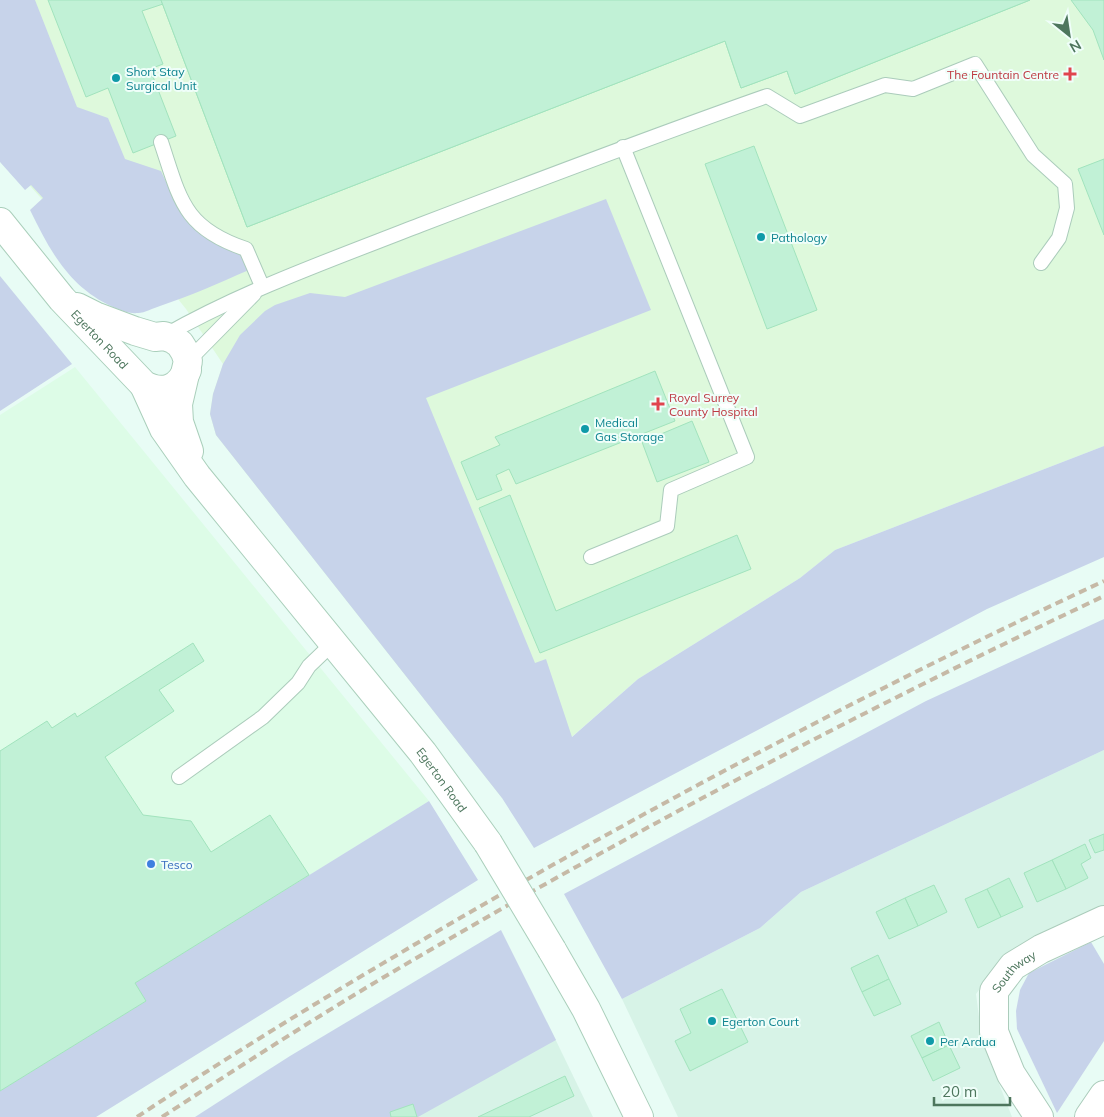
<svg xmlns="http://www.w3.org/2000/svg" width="1104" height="1117" font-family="Mulish,sans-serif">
<rect width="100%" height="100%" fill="#e8fcf5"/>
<!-- residential -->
<g fill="#d7f3e7">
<path d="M1104,750v160l-104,51 -24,33 6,46 30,77h-334l-56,-118 138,-71 41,-36z"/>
<path d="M547,1022l46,95h-220z"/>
</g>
<!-- commercial -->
<path fill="#ddfce7" d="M75,367l354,434 -293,182 10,18 -146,90v-676z"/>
<!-- medical -->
<path fill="#def9dc" d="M0,0h1104v446l-269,104 -35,28 -162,101 -136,119 -286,-363 -6,-21 3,-20 10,-30 -37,-55 -8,-10 -57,-13 -121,-133z"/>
<!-- green -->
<g fill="#c7d3ea">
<path d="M0,0h35l42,107 31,11 17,41 36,12c20,44 34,67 82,84l6,15c-30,13 -59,26 -89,36 -7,2 -15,7 -22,7 -9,1 -18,-3 -25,-6 -44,-20 -63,-56 -83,-97l13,-12 -12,-13 -6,5 -25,-28z"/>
<path d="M606,199l45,111 -225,88 109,265 11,-4 26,78 66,-58 162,-101 35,-28 269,-104v111l-117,52 -453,239 -32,-50 -286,-363 -6,-21 3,-20 10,-30 17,-29 25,-24 10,-6 35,-12 35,4z"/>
<path d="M0,276l72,88 -72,47z"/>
<path d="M1104,619v131l-303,142 -41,36 -138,71 -58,-105 362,-193z"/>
<path d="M429,801l49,79 -382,237h-96v-26l146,-90 -11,-18z"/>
<path d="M501,930l55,110 -138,77h-223l95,-61z"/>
<path d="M1091,942l13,22v77l-47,72 -40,-84 -1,-18 4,-21 9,-17z"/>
</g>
<!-- building -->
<g fill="#c1f1d6" stroke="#a1e3bd" fill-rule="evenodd">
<path d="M48,0h113l2,4 -21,7 21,53 -13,5 26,67 -43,17 -25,-65 -22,9z"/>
<path d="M161,0h155l17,45 45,-18 -11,-27h56l3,9 24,-9h337l12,32 40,-15 -7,-17h198l-235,94 -8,-23 -46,17 -16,-47 -478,186zM461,65l19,47 -23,9 -18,-47z"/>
<path d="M161,0h869l-235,94 -8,-23 -46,17 -16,-47 -478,186z"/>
<path d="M1071,0h33v60l-11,-30z"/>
<path d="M754,146l63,164 -50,19 -62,-165z"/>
<path d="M1104,159v76l-26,-66z"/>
<path d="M655,371l20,50 -159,63 -7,-15 -13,6 6,15 -25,10 -16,-38 39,-17 -5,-8z"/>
<path d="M692,421l17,41 -52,20 -15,-40z"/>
<path d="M510,495l46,116 181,-76 14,34 -211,84 -61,-145z"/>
<path d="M193,643l11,18 -45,29 15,21 -69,46 38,58 48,6 20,31 59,-37 39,60 -174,108 11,18 -146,90v-340l47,-30 5,7 23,-15 2,4z"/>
<path d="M1104,834v16l-9,3 -6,-13z"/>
<path d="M1085,844l6,14 -10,6 7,14 -22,11 -14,-29z"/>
<path d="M1052,860l14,29 -29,13 -13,-29z"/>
<path d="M1009,878l14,29 -22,10 -14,-28z"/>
<path d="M934,885l13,27 -29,14 -13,-28z"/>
<path d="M987,889l14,28 -23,11 -13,-29z"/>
<path d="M905,898l13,28 -29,13 -13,-27z"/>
<path d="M878,955l11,24 -27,13 -11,-24z"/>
<path d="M889,979l12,25 -27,12 -12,-24z"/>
<path d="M722,989l26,53 -58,29 -15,-30 16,-8 -11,-24z"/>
<path d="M939,1022l10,23 -27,13 -11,-22z"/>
<path d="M949,1045l11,23 -27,13 -11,-23z"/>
<path d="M565,1076l9,20 -45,21h-51z"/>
<path d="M413,1104l4,13h-26l-1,-5z"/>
</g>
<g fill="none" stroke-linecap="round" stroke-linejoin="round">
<!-- lane casing -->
<g stroke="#abccbb" stroke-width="16">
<g id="lane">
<path d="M161,142c19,57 22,86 85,107l16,37"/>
<path d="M164,336c81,-46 169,-77 256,-111 115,-44 230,-88 347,-129l33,20 85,-31 28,4 62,-25 58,91 32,29 2,24 -8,30 -18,25"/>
<path d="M188,361l66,-67"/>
<path d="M591,557l76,-31 4,-36 76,-33 -124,-310"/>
<path d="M179,777l84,-60 35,-34 11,-17 24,-23"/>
</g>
</g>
<!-- street casing -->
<g stroke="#abccbb" stroke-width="30">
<g id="street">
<path id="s1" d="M1039,1117l-28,-43 -17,-42v-41l19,-25 28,-17 63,-29"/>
<path d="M1089,1117l15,-22"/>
</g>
</g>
<!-- secondary casing -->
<g stroke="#aacfbb" stroke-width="30">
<g id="secondary">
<path id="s2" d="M0,222l62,77 82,86c19,10 35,4 43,-15"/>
<path d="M77,307l18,9 40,15 20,6 9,-1 9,3 7,5 5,8 3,9 -10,43 1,18 10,29"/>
<path id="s3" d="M144,385l20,44 33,47 226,277 65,90"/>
<path d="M552,950l34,59 53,108"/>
</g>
</g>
<!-- lane -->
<use href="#lane" stroke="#fff" stroke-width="14"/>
<!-- street -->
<use href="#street" stroke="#fff" stroke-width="28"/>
<!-- secondary -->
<use href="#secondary" stroke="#fff" stroke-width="28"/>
<!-- rail -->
<g stroke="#c6b9a6" stroke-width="4" stroke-dasharray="8 5" stroke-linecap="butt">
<path d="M137,1117c122,-81 248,-156 375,-229 193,-110 390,-213 592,-307"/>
<path d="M162,1117c77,-50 154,-100 234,-147 229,-135 467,-260 708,-374"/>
</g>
<!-- secondary-bridge casing -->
<g stroke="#aacfbb" stroke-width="30" stroke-linecap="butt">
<path id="secondary-bridge" d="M488,843l64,107"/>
</g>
<!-- secondary-bridge -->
<use href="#secondary-bridge" stroke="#fff" stroke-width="28"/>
</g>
<!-- markers -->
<g fill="#e0444e" stroke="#effef9" stroke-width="2">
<path d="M1067.5 66.5h5v5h5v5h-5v5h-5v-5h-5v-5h5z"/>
<path d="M655.5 396.5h5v5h5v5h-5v5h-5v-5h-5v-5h5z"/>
</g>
<g fill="#0f9aa8" stroke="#effef9" stroke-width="2">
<circle cx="116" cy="78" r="5"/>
<circle cx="761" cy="237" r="5"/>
<circle cx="585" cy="429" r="5"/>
<circle cx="712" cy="1021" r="5"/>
<circle cx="930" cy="1041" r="5"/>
</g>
<circle fill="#3f7fe0" stroke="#effef9" stroke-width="2" cx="151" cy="864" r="5"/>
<g text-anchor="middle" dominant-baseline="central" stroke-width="4" stroke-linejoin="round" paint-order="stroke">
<!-- culture labels -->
<g font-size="12" fill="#0d838f" stroke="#effef9" text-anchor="start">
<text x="126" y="71">Short Stay<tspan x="126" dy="14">Surgical Unit</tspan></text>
<text x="771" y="237">Pathology</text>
<text x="595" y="422">Medical<tspan x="595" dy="14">Gas Storage</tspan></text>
<text x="722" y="1021">Egerton Court</text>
<text x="940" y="1041">Per Ardua</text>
</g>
<!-- health labels -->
<g font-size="12" fill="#be3a42" stroke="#effef9" text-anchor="end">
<text x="1059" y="74">The Fountain Centre</text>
<text x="669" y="397" text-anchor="start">Royal Surrey<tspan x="669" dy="14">County Hospital</tspan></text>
</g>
<!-- street labels -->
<g font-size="12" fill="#4d765d" stroke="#effef9">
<text stroke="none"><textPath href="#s2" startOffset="154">Egerton Road</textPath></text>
<text stroke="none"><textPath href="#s3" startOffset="496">Egerton Road</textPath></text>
<text stroke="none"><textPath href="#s1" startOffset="166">Southway</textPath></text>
</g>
<!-- shop labels -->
<g font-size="12" fill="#366cbe" stroke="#effef9" text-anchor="start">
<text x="161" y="864">Tesco</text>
</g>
</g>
<!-- north arrow -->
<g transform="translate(1069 35) rotate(150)" stroke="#effef9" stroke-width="4" paint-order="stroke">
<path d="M0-4L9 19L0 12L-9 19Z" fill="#4d765d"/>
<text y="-8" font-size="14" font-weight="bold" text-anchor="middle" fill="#4d765d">N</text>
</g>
<!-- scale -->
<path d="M934 1097v8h76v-8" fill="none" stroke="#4d765d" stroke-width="2.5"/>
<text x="942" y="1097" font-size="15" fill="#4d765d" stroke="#effef9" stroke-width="4" paint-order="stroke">20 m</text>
</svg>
